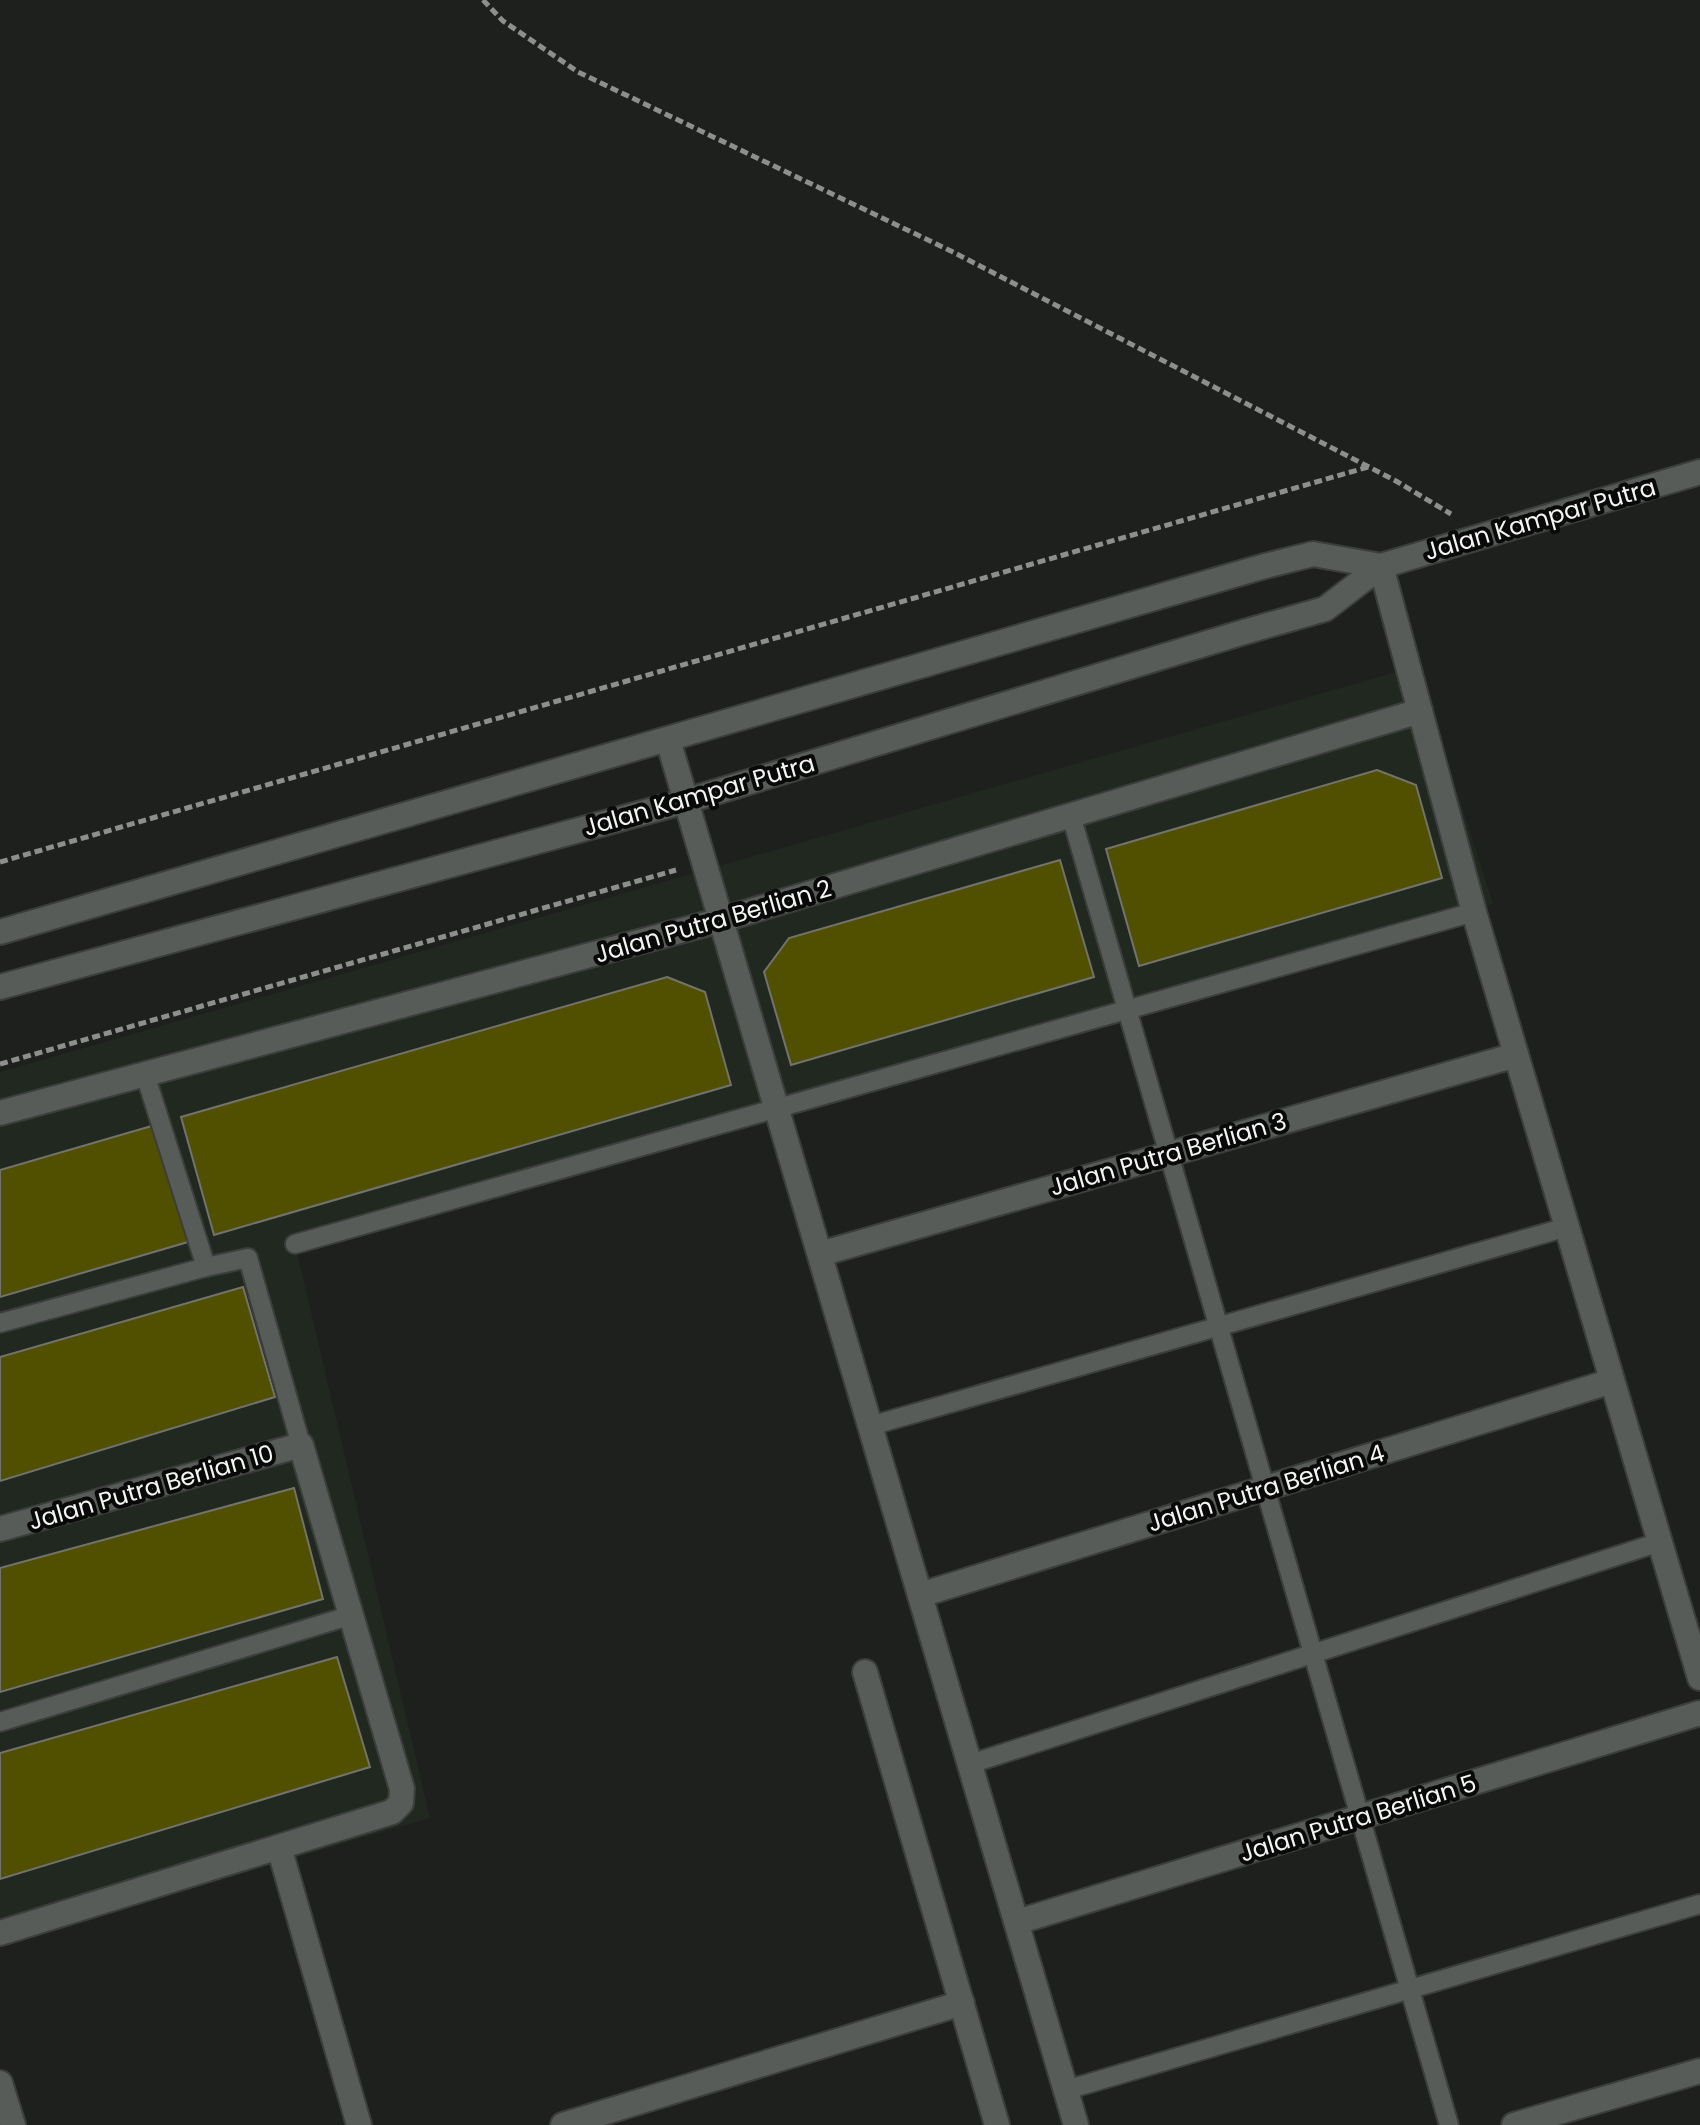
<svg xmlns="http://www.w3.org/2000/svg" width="1700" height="2125" font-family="Poppins,sans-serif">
<rect width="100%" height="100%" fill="#1d201d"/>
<!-- built -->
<path fill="#212820" d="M1417,666l76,238 -1196,348 133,566 -430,127v-873z"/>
<!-- building -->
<g fill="#505000" stroke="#72736e" stroke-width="2">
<path d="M1377,770l39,15 26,93 -303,88 -33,-117z"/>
<path d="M1060,860l34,117 -303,88 -27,-93 25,-34z"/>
<path d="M667,977l38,15 26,93 -517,150 -33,-118z"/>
<path d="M155,1125l33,117 -188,55v-127z"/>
<path d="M243,1287l32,110 -275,84v-124z"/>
<path d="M294,1488l29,111 -323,93v-124z"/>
<path d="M337,1657l33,110 -370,112v-126z"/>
</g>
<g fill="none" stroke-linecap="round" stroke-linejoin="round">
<!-- lane casing -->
<g stroke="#3b3e3b" stroke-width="22">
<g id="lane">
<path d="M1071,815l378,1310"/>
<path d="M145,1074l61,193"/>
<path d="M295,1244l1179,-332"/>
<path d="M0,1323l206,-56 42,-9 53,187"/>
<path d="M870,1426l697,-199"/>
<path d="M0,1722l352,-107"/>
<path d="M970,1764l690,-222"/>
<path d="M1066,2090l634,-186"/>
</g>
</g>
<!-- street casing -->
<g stroke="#3b3e3b" stroke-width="28">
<g id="street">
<path d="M1381,566l93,346 226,766"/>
<path d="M668,740l408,1385"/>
<path d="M0,932l1265,-366 48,-12 68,12"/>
<path d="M0,987l686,-186 558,-169 81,-23 56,-43 319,-94"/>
<path d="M0,1113l721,-193 699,-209"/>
<path d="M820,1254l696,-199"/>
<path d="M0,1529l301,-84 101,344 -1,14 -9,9 -392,121"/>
<path d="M920,1595l692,-214"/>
<path d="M865,1672l132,453"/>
<path d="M279,1847l80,278"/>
<path d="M1017,1922l683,-209"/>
<path d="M0,2083l13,42"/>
<path d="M563,2125l399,-122"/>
<path d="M1514,2125l186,-54"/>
</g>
</g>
<!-- path -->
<g stroke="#8c8f8c" stroke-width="5" stroke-dasharray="8 4" stroke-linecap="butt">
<path d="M483,0l20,21 75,51 373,179 445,230 55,33"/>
<path d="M0,862l1368,-395"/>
<path d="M0,1064l676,-194"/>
</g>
<!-- lane -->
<use href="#lane" stroke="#585c58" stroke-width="18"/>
<!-- street -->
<use href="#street" stroke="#585c58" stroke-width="24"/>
</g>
<g text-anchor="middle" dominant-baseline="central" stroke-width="8" stroke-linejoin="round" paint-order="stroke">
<!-- street labels -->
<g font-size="24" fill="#f2f5f2" stroke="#080908">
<text transform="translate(1540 519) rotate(-16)">Jalan Kampar Putra</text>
<text transform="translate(699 795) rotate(-16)">Jalan Kampar Putra</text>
<text transform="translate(713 921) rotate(-16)">Jalan Putra Berlian 2</text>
<text transform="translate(1168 1154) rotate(-16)">Jalan Putra Berlian 3</text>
<text transform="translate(151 1487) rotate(-16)">Jalan Putra Berlian 10</text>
<text transform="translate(1266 1488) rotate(-17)">Jalan Putra Berlian 4</text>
<text transform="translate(1358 1818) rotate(-17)">Jalan Putra Berlian 5</text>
</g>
</g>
</svg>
